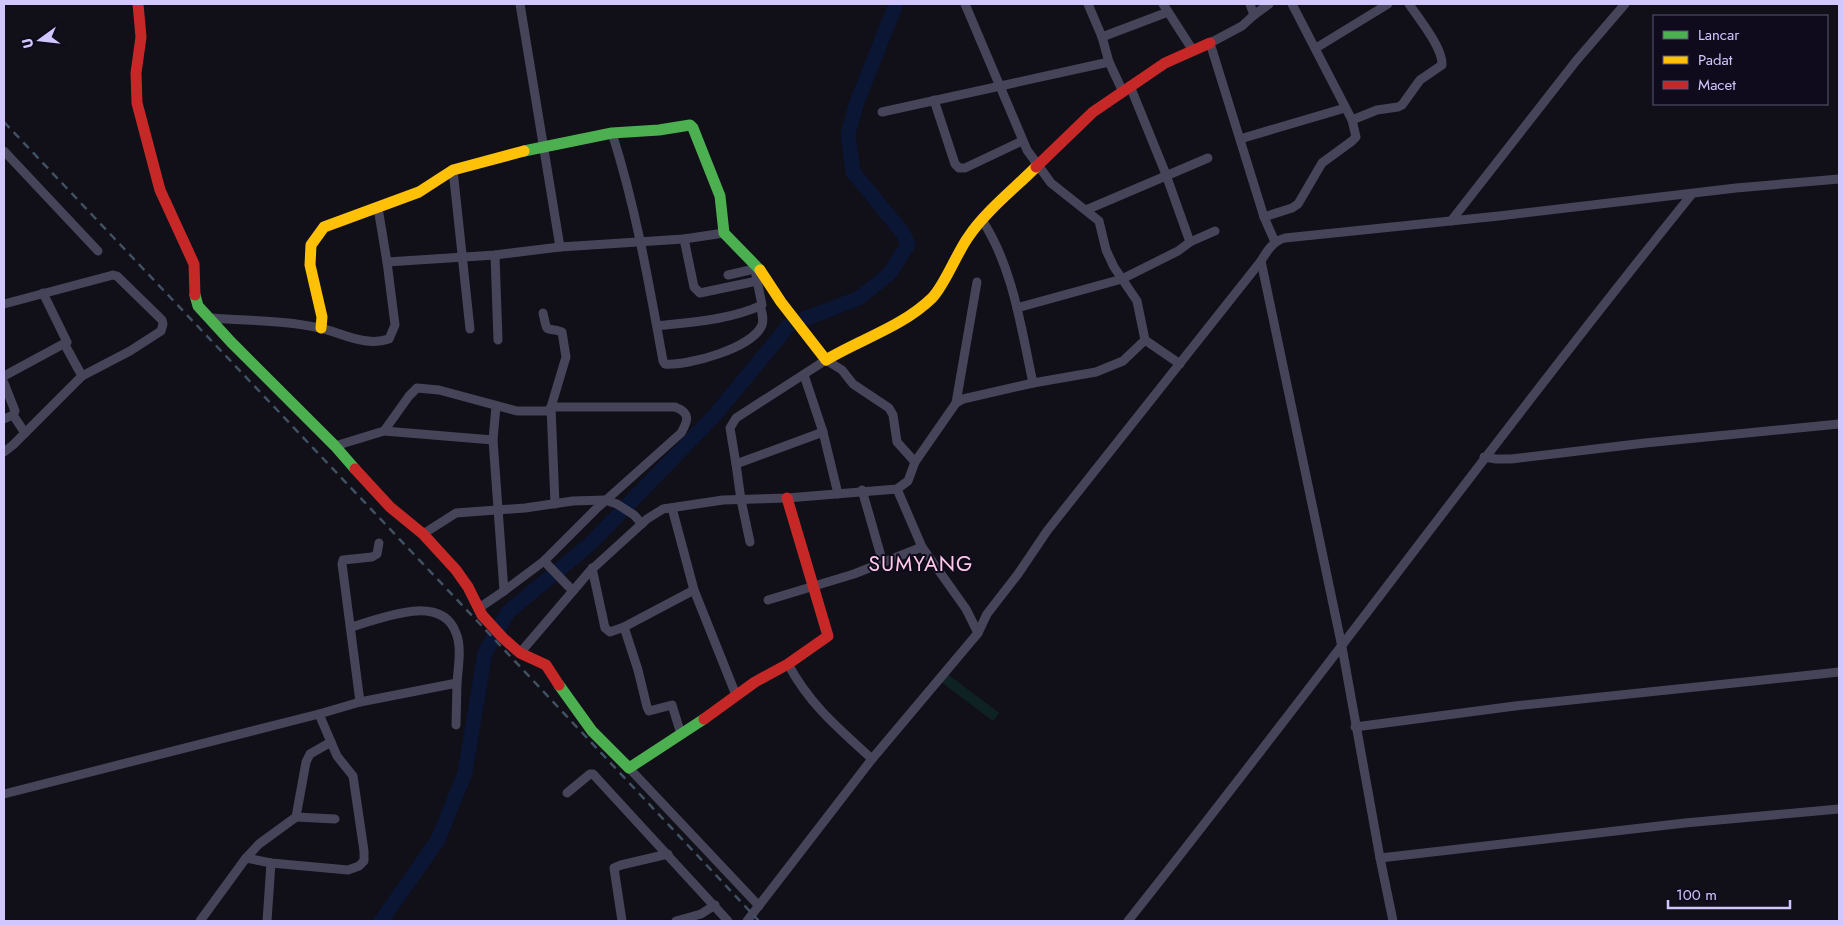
<svg xmlns="http://www.w3.org/2000/svg" width="1843" height="925" font-family="Jost,sans-serif">
<defs>
<pattern id="grass-tufts" width="24" height="20" patternUnits="userSpaceOnUse" patternTransform="scale(1.25)"><rect width="24" height="20" fill="#0f2223"/><path d="M3 7l-1-3M5 7V3M7 7l1-3M15 17l-1-3M17 17v-4M19 17l1-3" fill="none" stroke="#314144"/></pattern>
</defs>
<rect width="100%" height="100%" fill="#110f18"/>
<!-- grass -->
<path fill="url(#grass-tufts)" d="M946,673l53,40 -6,8 -53,-40z"/>
<g fill="none" stroke-linecap="round" stroke-linejoin="round">
<!-- river -->
<path stroke="#0a1634" stroke-width="15" d="M381,921l57,-81 27,-67 20,-120 23,-41 81,-67 126,-130 74,-90 70,-27 30,-24 19,-29 -5,-12 -50,-61 -5,-38 9,-32 39,-98"/>
<!-- street -->
<g stroke="#464459" stroke-width="9">
<path d="M520,4l40,243"/>
<path d="M965,4l62,146 24,33 48,38 7,29 8,17 23,34 8,39 35,24"/>
<path d="M1088,4l14,33 7,25 14,30"/>
<path d="M1163,4l29,45"/>
<path d="M1250,4l4,11 -12,11 -32,17 54,174 11,25"/>
<path d="M1254,15l15,-11"/>
<path d="M1102,37l66,-25"/>
<path d="M1316,48l72,-44"/>
<path d="M1130,86l35,86 25,70"/>
<path d="M934,100l21,64 4,4h6l57,-27"/>
<path d="M882,112l227,-50"/>
<path d="M1352,120l25,-10 21,-3 4,-2 18,-25 22,-15c1,-17 -23,-46 -33,-61"/>
<path d="M612,133c24,75 37,151 51,228l2,3c23,2 88,-16 97,-39 2,-7 0,-13 -2,-19"/>
<path d="M1240,139l105,-31"/>
<path d="M4,151l94,100"/>
<path d="M453,170l17,159"/>
<path d="M378,208l9,54 108,-7 65,-8 124,-8 40,-6"/>
<path d="M1086,210l122,-52"/>
<path d="M1264,217l28,-9 6,-4 24,-41 30,-22 4,-4 -4,-17 -60,-116"/>
<path d="M982,220c31,47 39,108 51,163"/>
<path d="M1451,221l125,-160 49,-57"/>
<path d="M684,239l10,48 6,6 57,-12"/>
<path d="M495,255l3,85"/>
<path d="M728,275l31,-7"/>
<path d="M4,304l109,-29 4,1 45,44 1,4 -2,7 -31,20 -48,25 -69,69 -9,7"/>
<path d="M1017,308l105,-29 56,-28 12,-9 25,-11"/>
<path d="M543,313c5,23 2,13 19,19l4,25 -15,50 4,97"/>
<path d="M212,318c35,3 73,2 108,10 22,5 45,19 69,11l6,-14 -8,-63"/>
<path d="M657,326c35,-4 73,-6 105,-21l-6,-30 1,-4 3,-1"/>
<path d="M65,345l17,31"/>
<path d="M804,375l19,57"/>
<path d="M4,376l63,-34 -24,-49"/>
<path d="M4,383l11,28 -2,4 -9,4"/>
<path d="M956,403l21,-121"/>
<path d="M496,406l-3,34 11,151"/>
<path d="M13,415l12,18"/>
<path d="M384,431l109,9"/>
<path d="M335,446l49,-15 25,-35 8,-8 22,2 78,21h31l3,-4h124c16,6 13,14 6,26l-85,76 -52,52 -40,30 -25,17"/>
<path d="M1484,457l12,2h15l134,-16 194,-19"/>
<path d="M736,464l-6,-36 6,-10 90,-58 16,10 11,14 36,24 4,7 4,27 18,20"/>
<path d="M862,490l21,73"/>
<path d="M672,508l22,82 42,105"/>
<path d="M423,534l33,-21 69,-5 48,-7 32,-1 12,4 17,11 8,9"/>
<path d="M750,542l-9,-42 -5,-36 87,-32 15,62"/>
<path d="M922,547l44,62 12,24"/>
<path d="M544,561l29,30"/>
<path d="M592,568l13,60 5,4 14,-5 70,-37"/>
<path d="M768,600l86,-26 68,-27 -25,-58"/>
<path d="M351,627c29,-8 90,-35 105,6 6,14 2,35 1,50"/>
<path d="M624,627l14,43 9,37 2,4 23,-6 9,29"/>
<path d="M520,653l70,-82 57,-52 16,-10 60,-9 64,-2 110,-9 11,-8 7,-19 41,-59 7,-4 70,-16 63,-11 27,-11 22,-21"/>
<path d="M788,664c22,41 50,64 84,95"/>
<path d="M360,702l-18,-138 1,-4 29,-3 5,-3 2,-11"/>
<path d="M1355,727l160,-21 324,-34"/>
<path d="M629,768l130,138"/>
<path d="M567,793l23,-19h3l135,147"/>
<path d="M4,794l315,-80 41,-12 97,-19 -1,42"/>
<path d="M296,817l39,2"/>
<path d="M246,858l25,5 77,7 11,-4 5,-5v-10l-11,-75 -16,-20 -18,-42"/>
<path d="M1380,858l-38,-211 -81,-386c6,-10 12,-20 24,-23l214,-22 237,-28 103,-9"/>
<path d="M200,921l46,-63 13,-14 37,-27 10,-55 4,-8 21,-12"/>
<path d="M267,921l4,-58"/>
<path d="M622,921l-8,-53 7,-3 47,-11"/>
<path d="M676,921l25,-7 14,-9"/>
<path d="M747,921l125,-162 106,-126 9,-19 31,-40 29,-43 214,-270"/>
<path d="M1128,921c191,-240 371,-488 564,-727"/>
<path d="M1393,921l-13,-63 305,-35 154,-14"/>
</g>
<!-- fast -->
<g stroke="#4caf50" stroke-width="11">
<path d="M524,151l88,-18 47,-3 31,-5 3,3 27,68 4,37 36,37"/>
<path d="M195,295l3,11 33,36 104,104 20,23"/>
<path d="M559,685l33,46 37,37 75,-49"/>
</g>
<!-- slow -->
<g stroke="#ffc107" stroke-width="11">
<path d="M760,270l21,32 45,58c35,-21 76,-33 106,-62 13,-13 25,-46 37,-62 16,-24 46,-48 67,-69"/>
<path d="M321,328l1,-11 -12,-52 1,-20 13,-18 95,-35 34,-22 71,-19"/>
</g>
<!-- jam -->
<g stroke="#c62828" stroke-width="11">
<path d="M138,4l3,33 -5,36 1,30 23,87 34,74 1,31"/>
<path d="M1036,167l57,-55 72,-49 45,-20"/>
<path d="M355,469l35,38 33,27 33,36 12,17 14,28 21,23 17,15 26,12 13,20"/>
<path d="M704,719l51,-37 33,-18 40,-28 -41,-138"/>
</g>
<!-- rail -->
<path stroke="#3f5162" stroke-width="2.5" stroke-dasharray="8 6" stroke-linecap="butt" d="M4,122l476,502 279,297"/>
</g>
<g text-anchor="middle" dominant-baseline="central" stroke-width="4" stroke-linejoin="round" paint-order="stroke">
<!-- quarter labels -->
<g font-size="21" letter-spacing="1" fill="#fec9e8" stroke="#0f0b1c">
<text x="921" y="564">SUMYANG</text>
</g>
</g>
<!-- border -->
<rect width="1843" height="925" fill="none" stroke="#d1c7fe" stroke-width="10"/>
<!-- legend -->
<rect x="1653" y="15" width="175" height="90" fill="#0f0b1c" stroke="#5d5676"/>
<rect x="1663" y="31" width="25" height="8" fill="#4caf50" stroke="#5d5676"/>
<text x="1698" y="40" font-size="15" fill="#d1c7fe">Lancar</text>
<rect x="1663" y="56" width="25" height="8" fill="#ffc107" stroke="#5d5676"/>
<text x="1698" y="65" font-size="15" fill="#d1c7fe">Padat</text>
<rect x="1663" y="81" width="25" height="8" fill="#c62828" stroke="#5d5676"/>
<text x="1698" y="90" font-size="15" fill="#d1c7fe">Macet</text>
<!-- north arrow -->
<g transform="translate(40 40) rotate(255)" stroke="#0f0b1c" stroke-width="4" paint-order="stroke">
<path d="M0-4L9 19L0 12L-9 19Z" fill="#d1c7fe"/>
<text y="-8" font-size="14" font-weight="bold" text-anchor="middle" fill="#d1c7fe">U</text>
</g>
<!-- scale -->
<path d="M1668 900v8h122v-8" fill="none" stroke="#d1c7fe" stroke-width="2.5"/>
<text x="1676" y="900" font-size="15" fill="#d1c7fe" stroke="#0f0b1c" stroke-width="4" paint-order="stroke">100 m</text>
</svg>
